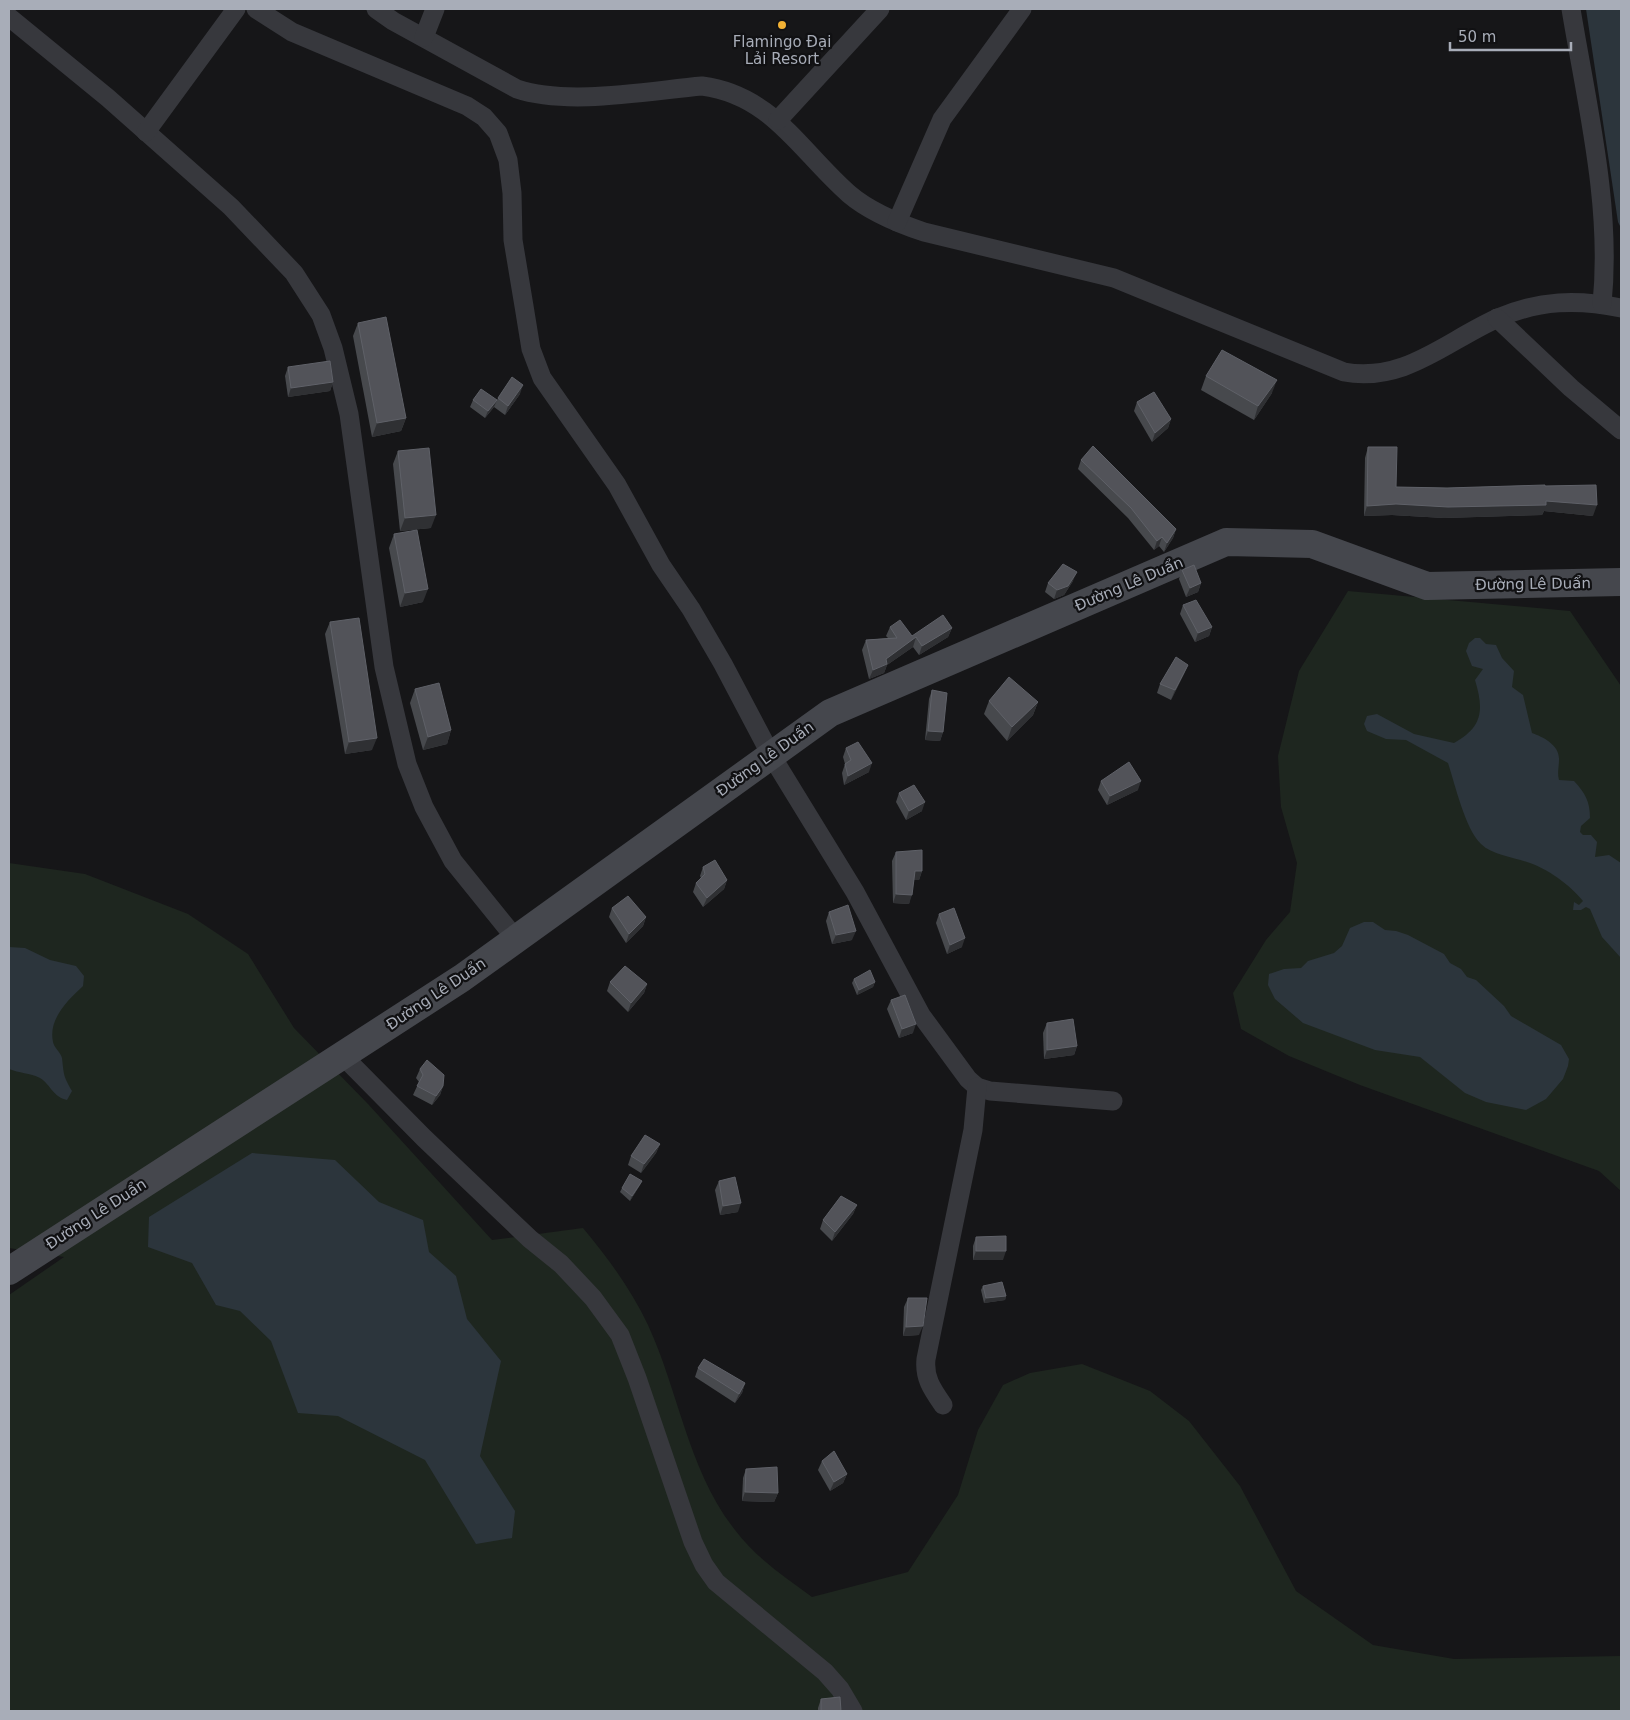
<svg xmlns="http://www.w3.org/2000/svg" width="1630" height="1720" font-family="'DejaVu Sans',sans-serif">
<rect width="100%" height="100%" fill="#161618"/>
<!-- green -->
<g fill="#1e261f">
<path d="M1348,591l222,20 51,75v505l-22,-20 -239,-86 -71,-29 -48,-27 -8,-36 33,-53 24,-28 7,-49 -16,-56 -3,-51 21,-85z"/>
<path d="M9,863l76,11 103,40 60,40 46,74 74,76 124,136 91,-12c25,30 48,61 65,97 31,67 40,145 87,205 21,28 50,47 77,67l96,-25 50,-77 20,-65 25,-45 27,-12 52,-9 68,27 39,30 51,65 56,105 77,54 81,14 167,-3v55h-1612v-416l55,-38 -55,-9z"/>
</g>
<!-- water -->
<g fill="#2c353c">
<path d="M1586,9h35v219l-3,-6z"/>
<path d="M1475,638h5l6,6 10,1 6,13 12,13 -2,16 11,8 9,38c11,4 28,12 27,27 0,7 -2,13 0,20l15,1c11,12 16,20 16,37l-9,8 -1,6 3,3h8l6,7 -2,15 14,-2 12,8v95l-19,-21 -12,-28 -4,-2 -5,3h-8l1,-8 5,3 4,-4c-13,-16 -36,-33 -56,-39 -14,-5 -35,-7 -46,-18 -16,-15 -26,-60 -33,-81l-42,-23 -20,-1 -19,-8 -3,-7 3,-8 10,-2 37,20 40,9c29,-16 30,-33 21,-63l8,-11 -11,-3 -6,-15 3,-8z"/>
<path d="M1364,922h9l12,8 11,1 12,4 36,19 6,9 11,6 6,8 9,3 28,26 7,10 50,29 8,14 -1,7 -5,13 -17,20 -20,11 -40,-8 -21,-9 -45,-36 -45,-7 -72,-27 -28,-24 -7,-14 1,-11 15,-5 17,-1 7,-7 26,-8 8,-7 8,-18z"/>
<path d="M9,947l16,1 25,12 26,6 8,10 -1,10c-15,14 -35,33 -30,56 1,6 7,9 9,16 2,17 1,17 10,33l-5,9c-14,-3 -16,-15 -27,-22 -10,-5 -21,-5 -31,-9z"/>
<path d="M252,1153l83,7 44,42 44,18 6,32 27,24 11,43 34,42 -21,95 35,55 -3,27 -36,6 -51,-84 -87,-44 -40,-3 -27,-72 -31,-30 -24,-6 -24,-42 -44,-16 1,-30z"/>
</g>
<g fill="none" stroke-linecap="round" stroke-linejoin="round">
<!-- street -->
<g stroke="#37383d" stroke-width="19">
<path d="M256,9l36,23 175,74 17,11 14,16 10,27 4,33 1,47 11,66 7,43 11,29 75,107 44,80 30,44 32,55 48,91 84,137 66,123 47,64 9,8 13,4 123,10"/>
<path d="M376,9l17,12 124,68c51,17 130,2 185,-3 70,9 98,65 147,108 21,18 48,29 75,38l190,46 230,94c61,11 102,-31 154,-54 41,-18 80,-19 123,-10"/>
<path d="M1571,9c16,97 41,197 31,295"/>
<path d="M9,17l99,81 123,109 63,66 27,42 12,33 16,66 35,253 23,97 17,43 29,54 63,78"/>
<path d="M424,37l11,-28"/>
<path d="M778,120l102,-111"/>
<path d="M146,132l90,-123"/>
<path d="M897,222l45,-103 80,-110"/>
<path d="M1497,318l74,70 50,42"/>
<path d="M342,1055l82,83 106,101 31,25 32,34 27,37 17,43 56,164 11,23 12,17 109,90 15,17 13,22"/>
<path d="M943,1405c-11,-16 -19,-27 -17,-46l47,-229 4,-43"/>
</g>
<!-- secondary -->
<path stroke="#45474d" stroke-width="28" d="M9,1271l453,-293 368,-265 396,-171 86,2 115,42 194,-4"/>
</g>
<!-- wall -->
<g fill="#47494d">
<path d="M358,323l48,95 -5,13 -29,6 -19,-101z"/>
<path d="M288,367l45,15 -3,9 -42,6 -3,-21z"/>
<path d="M1206,376l66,17 -18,27 -53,-30z"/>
<path d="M520,394l-15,21 -11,-8 -9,11 -15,-11 3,-7h24l1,-2z"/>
<path d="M1137,402l34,17 -3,9 -16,14 -18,-31z"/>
<path d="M1368,447l28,40 51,1 98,-2 48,30 -49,-5 -2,4 -98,3 -52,-3 -28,1 1,-58z"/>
<path d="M398,451l33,77 -31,3 -7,-67z"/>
<path d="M1081,460l95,69 -3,9 -9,14 -5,-6 -5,4 -26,-32 -50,-49z"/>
<path d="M394,534l29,68 -23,5 -11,-59z"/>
<path d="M1182,570l19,13 -3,9 -12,5 -7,-18z"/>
<path d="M1073,581l-9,14 -10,4 -9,-7 3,-9z"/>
<path d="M1183,605l29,22 -3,9 -14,6 -15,-28z"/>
<path d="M330,622l42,128 -27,4 -20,-120z"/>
<path d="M890,627l22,9 40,-8 -4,9 -29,18 -6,-8 -26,18 -3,8 -15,6 -7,-29 4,-10 22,-2 -2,-2z"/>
<path d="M1188,665l-4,9 -13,26 -14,-7 3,-9z"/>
<path d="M415,689l36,41 -4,14 -24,6 -13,-47z"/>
<path d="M932,690l11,42 -3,9 -15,-1 4,-41z"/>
<path d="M989,701l49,1 -5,13 -26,26 -23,-27z"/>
<path d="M846,748l23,24 -25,13 -2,-12 3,-9 -2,-7z"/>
<path d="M1101,781l37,9 -31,15 -9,-15z"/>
<path d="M899,793l23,18 -16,9 -10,-18z"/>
<path d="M896,852l26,19 -3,9h-5l-5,24 -16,-1 -1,-42z"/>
<path d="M703,867l24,13 -3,9 -21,18 -10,-15 3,-9 5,-5 -1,-2z"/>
<path d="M612,908l34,9 -3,9 -17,17 -17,-26z"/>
<path d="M829,912l23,28 -20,4 -6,-23z"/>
<path d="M939,914l23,33 -15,7 -11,-31z"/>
<path d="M854,979l21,3 -2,5 -16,8 -5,-12z"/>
<path d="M610,982l37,2 -3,9 -16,19 -21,-21z"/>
<path d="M891,1000l22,33 -14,5 -12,-29z"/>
<path d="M1047,1023l30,23 -3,9 -30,4 -1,-26z"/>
<path d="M420,1069l23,17 -3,9 -8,10 -19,-10 6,-13 -3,-4z"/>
<path d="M660,1144l-4,9 -15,20 -13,-8 3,-9z"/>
<path d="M642,1181l-2,4 -10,16 -10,-9 2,-4z"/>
<path d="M719,1181l19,31 -18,3 -5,-25z"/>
<path d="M857,1205l-4,9 -21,27 -12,-12 3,-9z"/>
<path d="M976,1237l27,23h-30v-14z"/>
<path d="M983,1286l23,10 -1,4 -21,3 -3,-13z"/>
<path d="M908,1298l11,37 -16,1 1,-29z"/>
<path d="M698,1368l47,15 -3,10 -7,10 -40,-26z"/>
<path d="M822,1461l25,13 -4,9 -13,8 -12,-21z"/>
<path d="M746,1469l32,24 -4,9 -32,-1 1,-23z"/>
<path d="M821,1699l20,12h-23v-3z"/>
</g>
<!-- shaded-wall -->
<g fill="#2f3033">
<path d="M1277,380l-5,13 -18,27 4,-14z"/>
<path d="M333,382l-3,9 -42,6 3,-9z"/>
<path d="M523,385l-3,9 -15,21 3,-9z"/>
<path d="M497,400l-3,7 -9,11 3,-7z"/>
<path d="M406,418l-5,13 -29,6 5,-14z"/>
<path d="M1171,419l-3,9 -16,14 3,-9z"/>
<path d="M1546,501l51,4 -4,11 -49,-5 -2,4 -98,3 -52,-3 -28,1 3,-10 29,-2z"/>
<path d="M436,515l-5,13 -31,3 5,-13z"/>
<path d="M1176,529l-3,9 -9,14 3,-9z"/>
<path d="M1162,537l-3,9 -5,4 3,-9z"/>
<path d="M1077,572l-4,9 -9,14 -10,4 3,-9z"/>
<path d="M1201,583l-3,9 -12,5 4,-9z"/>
<path d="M428,589l-5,13 -23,5 5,-14z"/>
<path d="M1212,627l-3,9 -14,6 3,-9z"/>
<path d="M952,628l-4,9 -29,18 3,-9z"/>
<path d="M916,637l-3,10 -26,18 -3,8 -15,6 4,-9 13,-11z"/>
<path d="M1188,665l-4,9 -13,26 4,-10z"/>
<path d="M1038,702l-5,13 -26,26 5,-14z"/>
<path d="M451,730l-4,14 -24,6 5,-13z"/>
<path d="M928,731l15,1 -3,9 -15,-1z"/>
<path d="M377,738l-5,12 -27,4 4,-12z"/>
<path d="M872,763l-3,9 -25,13 4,-9z"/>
<path d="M1141,781l-3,9 -31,15 3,-9z"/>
<path d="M925,802l-3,9 -16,9 3,-9z"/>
<path d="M915,871h7l-3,9h-8z"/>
<path d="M727,880l-3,9 -21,18 4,-9z"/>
<path d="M896,894l16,1 -3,9 -16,-1z"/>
<path d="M646,917l-3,9 -17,17 3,-9z"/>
<path d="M856,931l-4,9 -20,4 4,-9z"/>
<path d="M965,938l-3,9 -15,7 3,-9z"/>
<path d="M875,982l-2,5 -16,8 2,-5z"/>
<path d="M647,984l-3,9 -16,19 3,-9z"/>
<path d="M916,1024l-3,9 -14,5 3,-9z"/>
<path d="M1077,1046l-3,9 -30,4 3,-9z"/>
<path d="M443,1086l-3,9 -8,10 4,-9z"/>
<path d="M660,1144l-4,9 -15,20 3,-9z"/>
<path d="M642,1181l-2,4 -10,16 2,-5z"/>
<path d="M741,1203l-3,9 -18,3 3,-9z"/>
<path d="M857,1205l-4,9 -21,27 3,-9z"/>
<path d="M976,1251h30l-3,9h-30z"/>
<path d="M1006,1296l-1,4 -21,3 2,-5z"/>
<path d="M923,1326l-4,9 -16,1 3,-9z"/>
<path d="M745,1383l-3,10 -7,10 4,-9z"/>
<path d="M847,1474l-4,9 -13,8 4,-9z"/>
<path d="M745,1492l33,1 -4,9 -32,-1z"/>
</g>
<!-- building -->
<g fill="#525359" stroke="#5f6168">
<path d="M386,317l20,101 -29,5 -19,-100z"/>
<path d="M1222,350l55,30 -19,26 -52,-30z"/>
<path d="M330,361l3,21 -42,6 -3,-21z"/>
<path d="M512,377l11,8 -15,21 -10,-8z"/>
<path d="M481,389l16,11 -9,11 -15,-11z"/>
<path d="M1154,392l17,27 -16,14 -18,-31z"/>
<path d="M1093,446l83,83 -9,14 -5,-6 -5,4 -26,-33 -50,-48z"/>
<path d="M1368,447h29l-1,40 51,1 98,-3v1l51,-1 1,20 -51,-4v4l-98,2 -52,-3 -29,2z"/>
<path d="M429,448l7,67 -31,3 -7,-67z"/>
<path d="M417,530l11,59 -23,4 -11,-59z"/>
<path d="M1063,564l14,8 -9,14 -11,4 -9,-7z"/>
<path d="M1194,565l7,18 -11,5 -8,-18z"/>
<path d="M1196,600l16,27 -14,6 -15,-28z"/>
<path d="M943,615l9,13 -30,18 -6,-9 -30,22 1,5 -14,6 -7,-30 31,-2 -7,-11 10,-7 12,16z"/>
<path d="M359,618l18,120 -28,4 -19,-120z"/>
<path d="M1176,657l12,8 -13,25 -15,-6z"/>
<path d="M1009,677l29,25 -26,25 -23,-26z"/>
<path d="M439,683l12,47 -23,7 -13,-48z"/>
<path d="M932,690l15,3 -4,39 -15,-1z"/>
<path d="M858,742l14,21 -24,13 -3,-12 6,-4 -5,-12z"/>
<path d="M1129,762l12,19 -31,15 -9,-15z"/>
<path d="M914,785l11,17 -16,9 -10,-18z"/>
<path d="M922,850v21h-7l-3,24 -16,-1v-42z"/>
<path d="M715,860l12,20 -20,18 -11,-15 9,-9 -2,-7z"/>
<path d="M628,896l18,21 -17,17 -17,-26z"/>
<path d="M848,905l8,26 -20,4 -7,-23z"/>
<path d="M954,908l11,30 -15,7 -11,-31z"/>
<path d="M625,966l22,18 -16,19 -21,-21z"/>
<path d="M870,970l5,12 -16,8 -5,-11z"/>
<path d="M905,995l11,29 -14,5 -11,-29z"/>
<path d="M1073,1019l4,27 -30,4v-27z"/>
<path d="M427,1060l17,15 -1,11 -7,10 -19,-10 6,-11 -3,-6z"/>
<path d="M645,1135l15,9 -16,20 -13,-8z"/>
<path d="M630,1174l12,7 -10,15 -10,-8z"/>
<path d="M735,1177l6,26 -18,3 -4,-25z"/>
<path d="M841,1196l16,9 -22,27 -12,-12z"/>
<path d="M1006,1236v15h-30v-14z"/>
<path d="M1002,1282l4,14 -20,2 -3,-12z"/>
<path d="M908,1298h19l-4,28 -17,1z"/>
<path d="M704,1359l41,24 -6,11 -41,-26z"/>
<path d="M834,1451l13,23 -13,8 -12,-21z"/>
<path d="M777,1467l1,26 -33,-1 1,-23z"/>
<path d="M840,1697l1,14h-20v-12z"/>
</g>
<!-- markers -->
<circle fill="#f2b134" stroke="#111113" stroke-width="2" cx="782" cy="25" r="5"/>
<g text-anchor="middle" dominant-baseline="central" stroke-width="4.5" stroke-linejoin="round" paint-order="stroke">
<!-- poi labels -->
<g font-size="15" fill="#a8adb8" stroke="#111113">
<text x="782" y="42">Flamingo Đại<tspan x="782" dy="17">Lải Resort</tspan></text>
</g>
<!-- street labels -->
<g font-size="15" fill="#a8adb8" stroke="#111113">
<text transform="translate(1129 584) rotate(-23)">Đường Lê Duẩn</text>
<text transform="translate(1533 584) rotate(-1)">Đường Lê Duẩn</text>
<text transform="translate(765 759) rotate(-36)">Đường Lê Duẩn</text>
<text transform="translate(436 994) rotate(-34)">Đường Lê Duẩn</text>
<text transform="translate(96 1214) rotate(-33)">Đường Lê Duẩn</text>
</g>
</g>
<!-- border -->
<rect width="1630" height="1720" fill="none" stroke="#a8adb8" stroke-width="20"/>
<!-- scale -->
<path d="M1450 42v8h121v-8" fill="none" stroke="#a8adb8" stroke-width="2.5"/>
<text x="1458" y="42" font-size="15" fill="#a8adb8" stroke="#111113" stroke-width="4" paint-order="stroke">50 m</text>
</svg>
